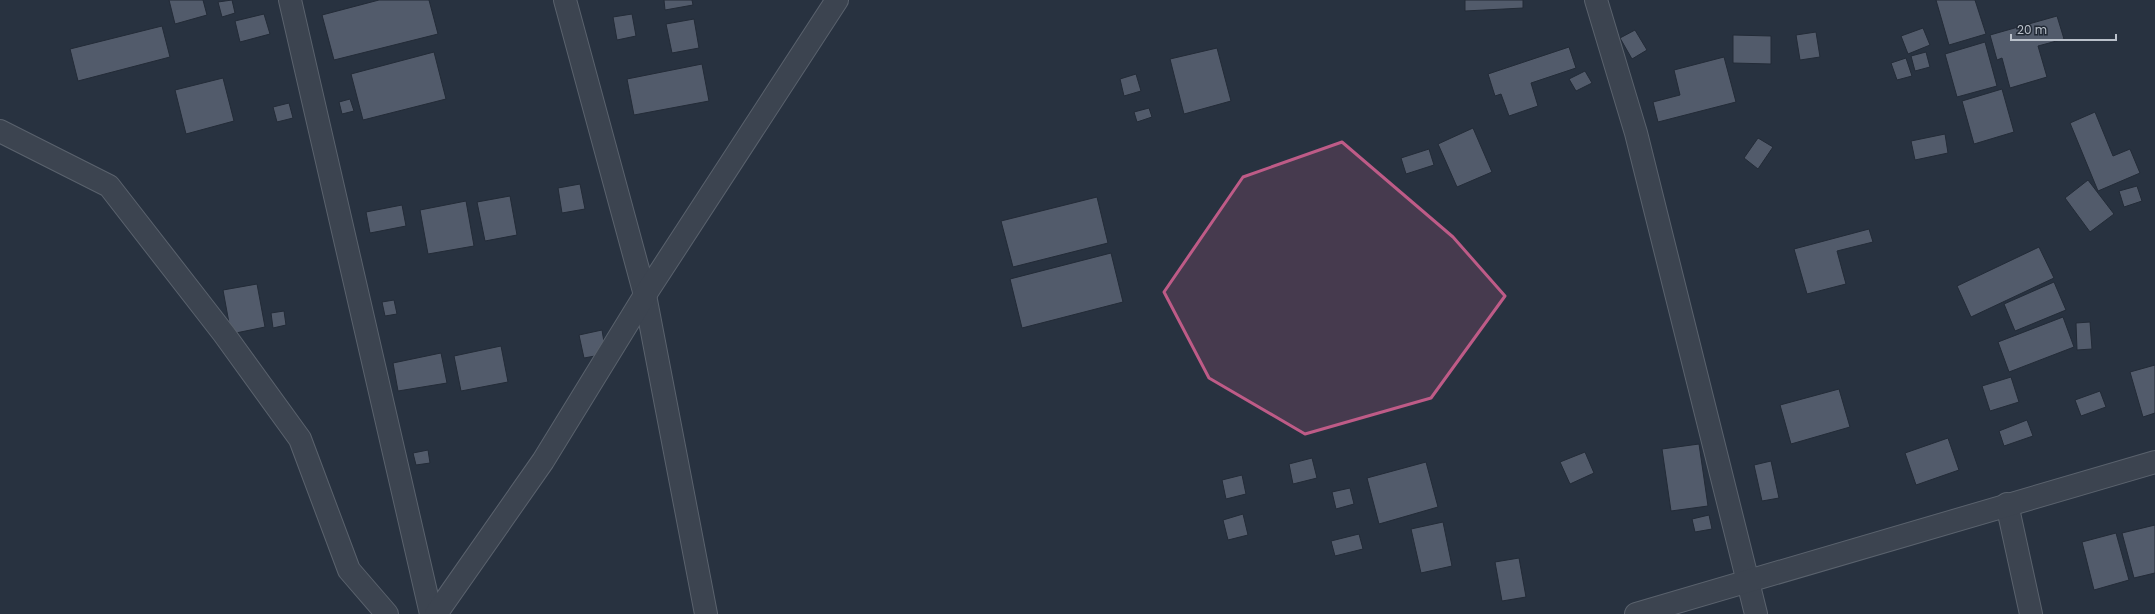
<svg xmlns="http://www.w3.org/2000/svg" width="2155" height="614" font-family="Poppins,sans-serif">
<rect width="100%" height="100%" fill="#283240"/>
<!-- building -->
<g fill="#525b6b" stroke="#232b37">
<path d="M169,0h34l4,15 -32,9z"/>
<path d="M232,0l3,13 -13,4 -4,-15z"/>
<path d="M379,0h50l9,34 -104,26 -12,-45z"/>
<path d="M664,0h28l1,5 -28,5z"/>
<path d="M1465,0h58v8l-58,3z"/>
<path d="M1936,0h39l11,34 -37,11z"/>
<path d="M264,14l6,20 -30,8 -5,-21z"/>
<path d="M632,14l4,22 -19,4 -4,-23z"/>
<path d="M2057,16l7,23 -26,7 9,31 -37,11 -8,-30 -5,2 -7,-25z"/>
<path d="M694,19l5,29 -27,5 -6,-29z"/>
<path d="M162,26l8,31 -92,24 -8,-32z"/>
<path d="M1923,28l7,17 -22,9 -7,-18z"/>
<path d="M1635,30l12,20 -15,9 -12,-21z"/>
<path d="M1816,32l4,25 -20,3 -4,-25z"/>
<path d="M1733,35l38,1v28l-38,-1z"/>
<path d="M1985,42l12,44 -40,11 -12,-43z"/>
<path d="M1569,47l7,21 -45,15 7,23 -29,10 -8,-22 -6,2 -7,-22z"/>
<path d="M1217,48l14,53 -47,13 -14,-55z"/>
<path d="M434,52l12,47 -83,21 -12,-46z"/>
<path d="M1926,52l4,15 -15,4 -4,-15z"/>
<path d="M1724,57l12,45 -78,20 -5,-20 27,-7 -6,-25z"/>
<path d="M1906,58l6,18 -15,4 -6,-17z"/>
<path d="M702,64l7,37 -75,14 -7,-36z"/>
<path d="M1585,71l7,12 -16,8 -7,-12z"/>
<path d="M1136,74l5,17 -17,5 -4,-17z"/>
<path d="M223,78l11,43 -48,13 -11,-44z"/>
<path d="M2002,89l12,43 -40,12 -12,-43z"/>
<path d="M350,99l4,12 -12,3 -3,-12z"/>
<path d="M289,103l4,15 -16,4 -4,-15z"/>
<path d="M1149,108l3,9 -15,5 -3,-10z"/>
<path d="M2095,112l18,44 17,-7 10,24 -42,18 -28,-68z"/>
<path d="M1473,128l19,44 -35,15 -19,-43z"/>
<path d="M1945,134l3,19 -33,7 -4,-19z"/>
<path d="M1758,138l15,9 -15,22 -14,-11z"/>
<path d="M1429,149l5,16 -28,9 -5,-16z"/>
<path d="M2088,180l26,34 -24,18 -25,-34z"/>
<path d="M580,184l5,25 -23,4 -4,-25z"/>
<path d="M2137,186l5,15 -18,6 -5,-16z"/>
<path d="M510,196l7,39 -32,6 -8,-39z"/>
<path d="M1097,197l11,46 -95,24 -12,-46z"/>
<path d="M466,201l8,45 -46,8 -8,-44z"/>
<path d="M402,205l4,21 -36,7 -4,-21z"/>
<path d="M1869,229l4,13 -36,9 9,33 -39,10 -13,-45z"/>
<path d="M2039,247l15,31 -83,39 -14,-31z"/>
<path d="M1111,253l12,49 -101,26 -12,-49z"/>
<path d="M2054,282l12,28 -51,21 -11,-27z"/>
<path d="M257,284l8,43 -34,7 -8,-44z"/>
<path d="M394,300l3,14 -12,2 -3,-14z"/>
<path d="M284,311l2,14 -13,3 -2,-15z"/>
<path d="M2063,317l11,30 -65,25 -11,-30z"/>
<path d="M2090,322l2,27 -15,1 -1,-27z"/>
<path d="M602,330l4,24 -22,4 -5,-23z"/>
<path d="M501,346l7,36 -47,9 -7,-35z"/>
<path d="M441,353l6,30 -49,8 -5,-28z"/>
<path d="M2155,365v48l-12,4 -13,-45z"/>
<path d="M2011,377l8,25 -29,9 -8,-25z"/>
<path d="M1839,389l11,38 -59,17 -11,-39z"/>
<path d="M2100,391l6,16 -25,9 -6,-16z"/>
<path d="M2027,420l6,16 -29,10 -5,-15z"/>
<path d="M1948,438l11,32 -43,15 -11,-32z"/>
<path d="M1699,444l9,62 -37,5 -9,-62z"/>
<path d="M428,450l2,13 -14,2 -3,-12z"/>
<path d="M1585,452l9,21 -24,11 -10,-22z"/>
<path d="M1312,458l5,20 -24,6 -4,-20z"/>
<path d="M1771,461l8,37 -17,3 -8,-36z"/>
<path d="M1426,462l12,45 -59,17 -12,-46z"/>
<path d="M1242,475l4,19 -20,5 -4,-19z"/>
<path d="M1350,488l4,16 -18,5 -4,-17z"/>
<path d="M1243,514l5,21 -20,5 -5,-20z"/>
<path d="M1709,515l3,14 -17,3 -3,-13z"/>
<path d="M1443,522l9,44 -31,7 -10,-44z"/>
<path d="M2155,525v48l-21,5 -12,-45z"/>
<path d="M2116,533l13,47 -35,10 -12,-48z"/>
<path d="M1359,534l4,15 -28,7 -4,-15z"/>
<path d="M1519,558l7,39 -24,4 -7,-39z"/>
</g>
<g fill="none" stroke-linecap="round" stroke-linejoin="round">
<!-- street casing -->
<g stroke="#5a626d" stroke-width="24">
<g id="street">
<path d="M290,0l141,614"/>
<path d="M565,0l80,295 61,319"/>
<path d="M1596,0l40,133 120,481"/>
<path d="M0,131l109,55 115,148 76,105 49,131 38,44"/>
<path d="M2007,504l24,110"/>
<path d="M436,614l107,-153 102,-166 192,-295"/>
<path d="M1636,614l519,-152"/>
</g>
</g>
<!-- street -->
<use href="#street" stroke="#3c4450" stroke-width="22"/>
</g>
<!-- marked area -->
<path fill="#be5b87" fill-opacity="0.2" stroke="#be5b87" stroke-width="3" stroke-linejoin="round" d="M1342,142l111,95 52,59 -74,102 -126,36 -96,-56 -45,-86 79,-115z"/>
<!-- scale -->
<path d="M2011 34v6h105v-6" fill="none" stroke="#b9c0ca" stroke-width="2"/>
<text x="2017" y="34" font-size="12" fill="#b9c0ca" stroke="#212935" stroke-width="3" paint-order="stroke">20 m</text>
</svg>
